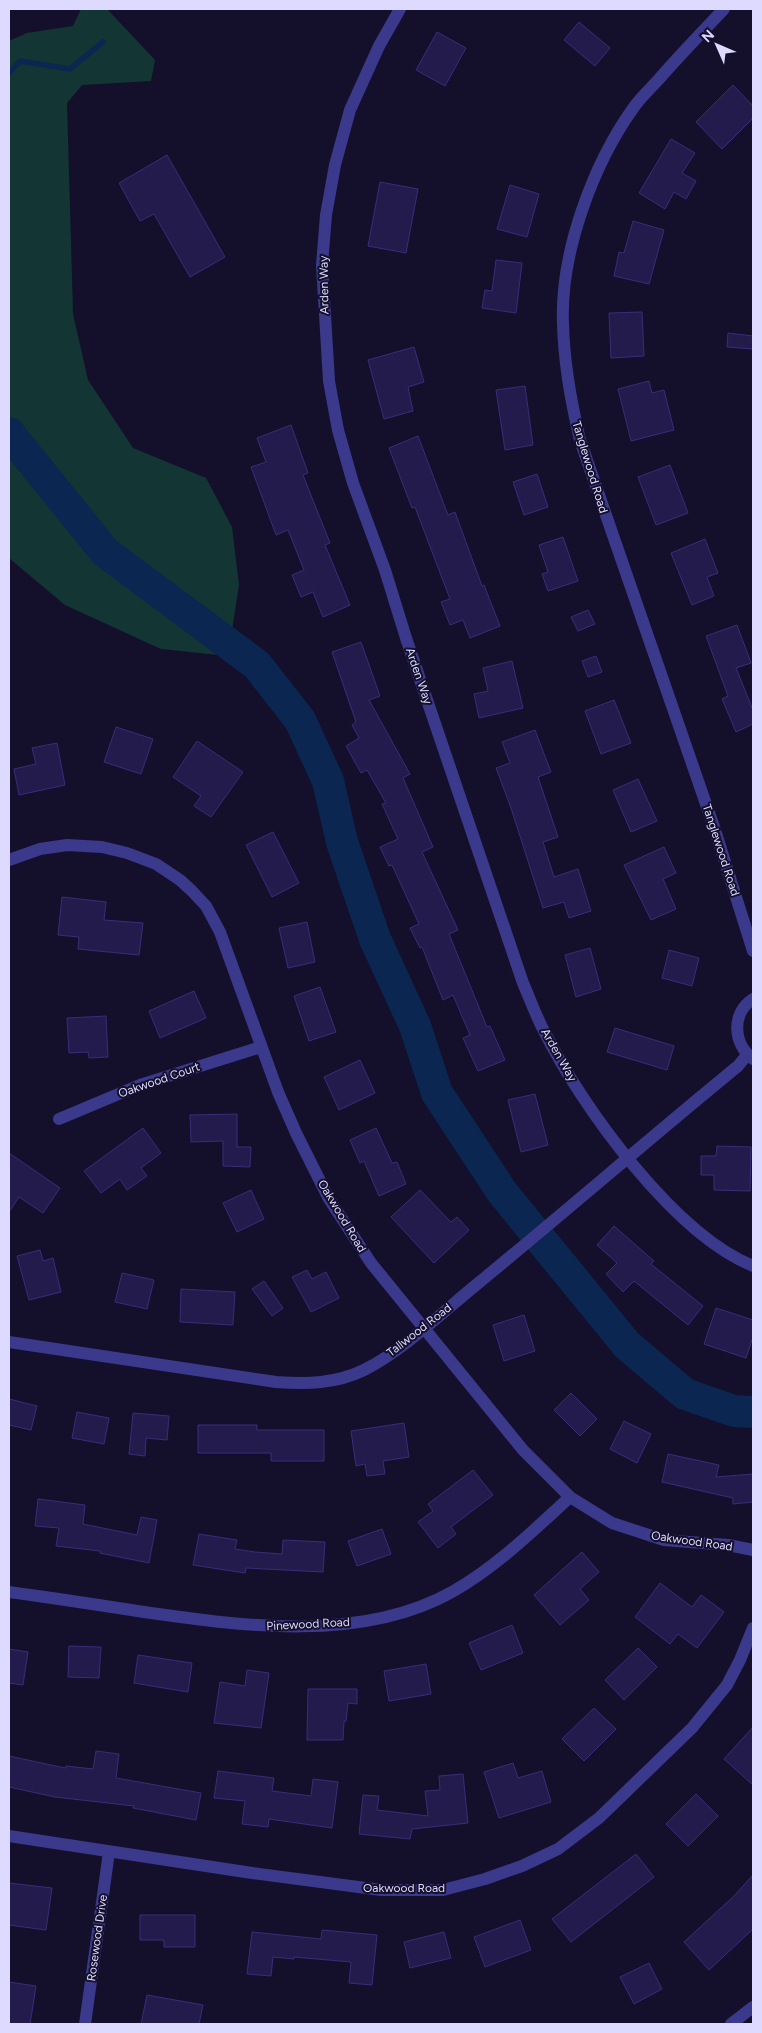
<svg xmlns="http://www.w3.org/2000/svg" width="762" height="2033" font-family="Figtree,sans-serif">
<rect width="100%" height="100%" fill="#14102c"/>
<!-- green -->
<path fill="#133634" d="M81,9h26l48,51 -4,21 -69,4 -15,18 6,211 15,66 45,68 73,30 26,49 7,58 -11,71 -67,-7 -96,-44 -56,-47v-517l18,-8 46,-7z"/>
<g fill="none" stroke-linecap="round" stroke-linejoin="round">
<!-- stream -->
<path stroke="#0b2650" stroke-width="5.5" d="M9,73l11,-12 50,8 33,-27"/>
<!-- river -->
<path stroke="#0b2650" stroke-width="32" d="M9,433l96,119 152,113 43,55 28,61 14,61 33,97 40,87 22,67 65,99 125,153 58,49 49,17 19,1"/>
</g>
<!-- building -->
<g fill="#241b4d" stroke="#3a2c7a">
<path d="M579,22l31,26 -15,18 -31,-26z"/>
<path d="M437,32l29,16 -21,38 -29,-16z"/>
<path d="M733,85l20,21v12l-31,31 -26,-27z"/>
<path d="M671,139l24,14 -13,20 14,8 -10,18 -12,-7 -9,17 -26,-16z"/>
<path d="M167,155l58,102 -35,20 -36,-63 -14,7 -21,-38z"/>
<path d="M380,182l38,7 -12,64 -38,-7z"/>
<path d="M510,185l29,9 -12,43 -30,-8z"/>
<path d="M633,221l31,9 -15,54 -35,-8 5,-24 5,1z"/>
<path d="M496,260l26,3 -6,50 -34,-5 3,-18 7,1z"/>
<path d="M642,312l2,44 -33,2 -2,-45z"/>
<path d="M728,333l25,3v13l-26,-2z"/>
<path d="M414,347l10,35 -16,5 5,24 -29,8 -16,-59z"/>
<path d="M649,381l3,12 12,-3 10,40 -43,11 -13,-52z"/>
<path d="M525,386l8,59 -28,5 -9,-60z"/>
<path d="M291,425l17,48 -5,2 27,68 -5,2 25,60 -27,12 -10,-25 -12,5 -9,-22 12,-5 -16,-40 -12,5 -25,-68 15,-5 -9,-24z"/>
<path d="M418,436l30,79 7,-3 27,74 2,-1 16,41 -30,12 -7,-18 -13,5 -9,-23 9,-3 -35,-92 -3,1 -23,-60z"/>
<path d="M670,465l18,48 -32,12 -18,-48z"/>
<path d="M537,474l11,33 -24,8 -11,-33z"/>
<path d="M563,537l15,44 -30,10 -6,-17 6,-2 -9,-27z"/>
<path d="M705,539l13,34 -11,4 7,19 -22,9 -21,-52z"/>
<path d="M588,610l7,14 -17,7 -7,-14z"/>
<path d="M737,625l14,38 -15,5 17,42v14l-17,8 -14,-33 6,-3 -22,-60z"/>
<path d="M361,642l19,54 -11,4 41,74 -7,4 30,69 -11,5 36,78 -9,4 38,93 3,-1 15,34 -27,11 -15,-33 7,-3 -17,-40 -10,5 -21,-53 -2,1 -10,-20 9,-4 -27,-59 -3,1 -9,-19 18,-8 -16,-35 4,-1 -19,-33 -6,3 -15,-27 13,-8 -7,-13 4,-3 -24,-70z"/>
<path d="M596,656l6,16 -14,5 -6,-16z"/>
<path d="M512,661l11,47 -44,10 -5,-24 14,-3 -5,-23z"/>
<path d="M614,700l17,43 -30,11 -16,-43z"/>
<path d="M116,727l37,12 -12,35 -37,-12z"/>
<path d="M535,730l16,42 -13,5 20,60 -15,5 11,35 24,-8 13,42 -22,7 -5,-16 -21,6 -32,-100 -15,-40 14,-5 -8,-21z"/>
<path d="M197,741l46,31 -32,45 -17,-11 7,-10 -28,-19z"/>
<path d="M57,743l8,42 -46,10 -5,-26 22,-5 -4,-16z"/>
<path d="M638,779l19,42 -26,11 -18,-42z"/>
<path d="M273,832l26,51 -27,14 -26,-52z"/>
<path d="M664,847l12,26 -13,6 13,30 -25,11 -27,-55z"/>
<path d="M62,897l44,5 -2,18 39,3 -4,32 -61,-6 1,-12 -21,-2z"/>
<path d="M307,922l8,40 -27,6 -9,-40z"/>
<path d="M590,948l11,41 -25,8 -11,-42z"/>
<path d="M669,950l30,8 -7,28 -30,-8z"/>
<path d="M320,987l16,45 -27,9 -15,-45z"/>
<path d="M194,991l12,27 -46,20 -11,-27z"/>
<path d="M106,1016l2,41 -19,1 -1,-6 -19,1 -2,-35z"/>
<path d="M615,1028l59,18 -7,24 -60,-18z"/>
<path d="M360,1060l15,33 -36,17 -15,-33z"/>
<path d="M535,1094l13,51 -27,7 -13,-52z"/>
<path d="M237,1114v33h14l-1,20 -27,-1v-25l-32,1 -1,-27z"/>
<path d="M143,1128l18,25 -20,15 6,8 -20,14 -7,-11 -19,14 -17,-22z"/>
<path d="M376,1128l16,35 5,-1 9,22 -27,12 -15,-35 -4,2 -10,-23z"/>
<path d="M717,1146l34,1 -1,44 -36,-1v-15h-13v-19h15z"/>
<path d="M9,1153l51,35 -17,25 -24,-16 -10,15z"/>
<path d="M251,1190l13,29 -27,13 -14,-29z"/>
<path d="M420,1190l31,32 6,-5 12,13 -35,33 -43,-46z"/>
<path d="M614,1226l40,35 -3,3 52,42 -15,19 -54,-44 -11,11 -17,-18 11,-11 -20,-18z"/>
<path d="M40,1250l3,11 10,-3 8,34 -32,8 -12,-44z"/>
<path d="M307,1270l5,9 14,-7 13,26 -28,14 -19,-35z"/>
<path d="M122,1273l32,7 -7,29 -32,-7z"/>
<path d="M264,1281l19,27 -11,8 -20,-27z"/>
<path d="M181,1289l54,3 -2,33 -53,-3z"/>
<path d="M716,1308l37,12v17l-7,21 -42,-14z"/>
<path d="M524,1315l11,36 -31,10 -11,-36z"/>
<path d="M571,1393l26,26 -17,17 -26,-26z"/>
<path d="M9,1399l28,7 -6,24 -22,-5z"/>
<path d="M77,1412l32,6 -5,26 -32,-6z"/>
<path d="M133,1413l36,3 -2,24 -21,-2 -1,18 -16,-2z"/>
<path d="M624,1421l27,13 -14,29 -27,-14z"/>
<path d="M404,1423l5,34 -26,4 2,13 -18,2 -2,-12 -9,2 -5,-35z"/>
<path d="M198,1425h59v5h67v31h-53v-8h-73z"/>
<path d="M668,1454l51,11 -3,12 37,-3v28l-20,2v-6l-71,-16z"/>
<path d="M473,1470l20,25 -42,32 5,7 -18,14 -20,-26 15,-11 -5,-7z"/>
<path d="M38,1499l47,6 -2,19 54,11 4,-18 16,3 -8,43 -49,-10v-2l-44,-5 3,-18 -24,-2z"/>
<path d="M382,1529l9,25 -34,12 -9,-25z"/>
<path d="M199,1534l38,6 -2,9 20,3 27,2 1,-14 42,2 -2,30 -77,-4 -1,5 -52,-8z"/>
<path d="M582,1552l17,20 -19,17 9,11 -29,25 -26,-30z"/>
<path d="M660,1583l32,24 9,-12 23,17 -27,36 -19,-14 -8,10 -35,-27z"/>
<path d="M512,1625l11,28 -42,17 -12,-27z"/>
<path d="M69,1646l32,1 -2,31 -31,-1z"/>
<path d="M638,1648l19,19 -33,33 -19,-20z"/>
<path d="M9,1649l19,3 -5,33 -14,-2z"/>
<path d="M138,1655l54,8 -4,29 -54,-9z"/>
<path d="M426,1664l5,30 -42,7 -5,-30z"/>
<path d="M247,1670l22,3 -8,55 -47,-5 6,-41 25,4z"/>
<path d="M308,1689h49v15l-9,-1 -2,18h-2l-1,19h-36z"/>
<path d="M594,1708l22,21 -32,32 -22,-22z"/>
<path d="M753,1727v58l-29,-26z"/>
<path d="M96,1751l23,3 -3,24 85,15 -5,27 -63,-12 1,-2 -79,-9 -46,-10v-31l56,12 1,-2 27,3z"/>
<path d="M513,1763l5,15 24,-7 9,31 -52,16 -15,-46z"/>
<path d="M218,1771l56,7 -2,13 39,5 2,-17 25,3 -6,46 -63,-9 -1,8 -26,-3 3,-23 -31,-3z"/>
<path d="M463,1774l5,49 -56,6 -2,10 -51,-5 4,-39 16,1 -2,14 51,6 -3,-25 15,-1 -1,-14z"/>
<path d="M696,1794l22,22 -30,30 -22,-22z"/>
<path d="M636,1854l18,23 -83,65 -19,-23z"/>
<path d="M753,1875v54l-44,41 -25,-28 50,-46z"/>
<path d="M9,1883l43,5 -6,42 -37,-5z"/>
<path d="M140,1915h55v32h-31v-7h-24z"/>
<path d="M520,1920l11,30 -46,17 -11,-30z"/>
<path d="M322,1930l55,5 -5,50 -23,-2 2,-21 -57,-5v2l-21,-2 -2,19 -24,-2 5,-42 69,7z"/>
<path d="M444,1932l7,26 -41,10 -6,-26z"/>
<path d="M649,1963l13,26 -28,15 -14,-27z"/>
<path d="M9,1982l27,4 -6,38h-21z"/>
<path d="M147,1995l56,10 -4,19h-58z"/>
</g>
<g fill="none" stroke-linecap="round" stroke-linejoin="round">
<!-- street -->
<g stroke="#3a398c" stroke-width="12">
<path d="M400,9l-21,37 -29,64 -15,55 -9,50 -4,50 7,116 9,49 15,53 32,87 21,68 117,345c7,16 13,33 21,48 38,76 130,203 209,235"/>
<path d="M724,9c-22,23 -44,46 -65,70 -8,9 -18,18 -25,28 -41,57 -74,146 -71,217 1,40 8,78 17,116l135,390 38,121"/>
<path d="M9,860l31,-11 27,-4 35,2 25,6 29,11 24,16 12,11 14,15 14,26 58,160 18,41 33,66 42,64 152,187 47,47 42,26 52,17 64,5 25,5"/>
<path d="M753,999c-22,14 -20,45 0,60"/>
<path d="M59,1119l81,-34 121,-38"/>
<path d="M9,1342l267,40c31,2 59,2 88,-12 38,-19 79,-58 112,-85 88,-72 174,-147 262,-219l9,-11"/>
<path d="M9,1592c45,6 90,13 135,20 98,14 217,31 308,-20 44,-25 81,-61 118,-95"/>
<path d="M9,1836l243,37 129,17h62l42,-11 37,-13 36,-17 41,-31 93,-90 35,-43 13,-25 13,-32"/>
<path d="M85,2024l24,-172"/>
<path d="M731,2024l22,-17"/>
</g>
</g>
<g text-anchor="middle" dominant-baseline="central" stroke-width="4" stroke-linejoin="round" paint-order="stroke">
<!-- street labels -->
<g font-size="12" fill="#dedaff" stroke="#14102c">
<text transform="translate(324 285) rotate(-91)">Arden Way</text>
<text transform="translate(590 467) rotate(73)">Tanglewood Road</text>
<text transform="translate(419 676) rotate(71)">Arden Way</text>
<text transform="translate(721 850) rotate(72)">Tanglewood Road</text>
<text transform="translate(559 1055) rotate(60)">Arden Way</text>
<text transform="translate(159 1080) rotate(-19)">Oakwood Court</text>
<text transform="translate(342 1216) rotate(59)">Oakwood Road</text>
<text transform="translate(419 1330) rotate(-38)">Tallwood Road</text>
<text transform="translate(692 1541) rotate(8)">Oakwood Road</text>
<text transform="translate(308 1624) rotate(-3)">Pinewood Road</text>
<text x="404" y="1888">Oakwood Road</text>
<text transform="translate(97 1938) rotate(-82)">Rosewood Drive</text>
</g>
</g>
<!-- border -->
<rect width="762" height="2033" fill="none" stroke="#dedaff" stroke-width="20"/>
<!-- north arrow -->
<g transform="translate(717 45) rotate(315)" stroke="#14102c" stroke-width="4" paint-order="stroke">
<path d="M0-4L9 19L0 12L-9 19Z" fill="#dedaff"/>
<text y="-8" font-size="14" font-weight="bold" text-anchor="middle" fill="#dedaff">N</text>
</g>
</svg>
